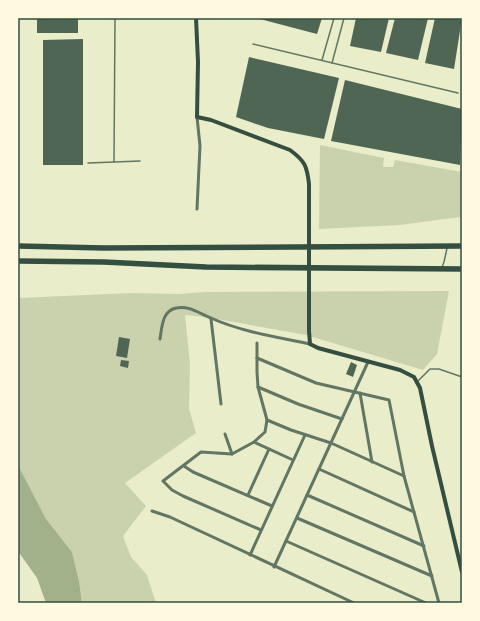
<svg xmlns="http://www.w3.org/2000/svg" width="480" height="621" font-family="'PT Sans Narrow',sans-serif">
<rect width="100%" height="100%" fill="#e9edc9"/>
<!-- green -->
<g fill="#cad2ad">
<path d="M320,145l64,13 -1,9h10l2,-7 67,12 -1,45 -62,8 -80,4z"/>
<path d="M449,291l-12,63 -14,16 -117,-35 -100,-18 -21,-2 5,49 -1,45 7,24 -71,50 21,23 -23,30 8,21 16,18 9,28h-74l-3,-22 -7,-29 -26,-33 -28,-54v-167l115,-5 46,1 27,-2z"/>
</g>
<!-- water -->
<path fill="#a3b18a" d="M18,465l28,54 26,33 7,29 3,22h-36l-9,-25 -19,-27z"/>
<!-- building -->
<g fill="#4f6655">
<rect x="37" y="18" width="41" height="15"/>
<path d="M256,18h66l-5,16z"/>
<path d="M356,18h33l-8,34 -31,-6z"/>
<path d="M395,18h33l-10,42 -32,-7z"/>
<path d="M435,18h27l-8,51 -29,-6z"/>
<path d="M83,39v126h-40v-125z"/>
<path d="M249,57l90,21 -15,61 -56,-11 -32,-11z"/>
<path d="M345,80l117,29 -2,56 -129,-24z"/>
<path d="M119,337l11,2 -3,19 -11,-2z"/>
<path d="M121,360l8,1 -1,7 -8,-2z"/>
<path d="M351,362l6,3 -4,12 -7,-3z"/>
</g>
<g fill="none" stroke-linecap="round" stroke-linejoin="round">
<!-- service -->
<g stroke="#617663" stroke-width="1.5">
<path d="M253,44l205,49"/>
<path d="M322,60l12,-42"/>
<path d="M332,63l12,-45"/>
<path d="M114,162l1,-144"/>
<path d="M88,163l52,-2"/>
<path d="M442,267l2,-5 3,-14"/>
<path d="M418,381l12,-12h9l23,8"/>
</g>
<!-- minor -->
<g stroke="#617663" stroke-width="3">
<path d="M197,117l3,29 -3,63"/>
<path d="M211,319l10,85"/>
<path d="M160,339c2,-12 2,-28 16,-31 13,-3 24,6 35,10 31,14 66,19 99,26"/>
<path d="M257,343v29l1,15 9,33 -2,12 -11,10 -22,12 -31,-2 -38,29 9,9 11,6 78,34"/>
<path d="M257,358l59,25 73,17 15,76 35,127"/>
<path d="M258,387l40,17 44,15"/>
<path d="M360,393l12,69"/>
<path d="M267,420l24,10 40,13 73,33"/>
<path d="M225,434l7,20"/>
<path d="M254,442l39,18"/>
<path d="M184,466l9,6 79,34"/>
<path d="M319,469l95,43"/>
<path d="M248,495l21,-46"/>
<path d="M307,495l117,51"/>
<path d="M152,511l18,6 184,86"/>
<path d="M297,518l135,58"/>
<path d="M286,541l140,62"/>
<path d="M250,555l55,-120"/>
<path d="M274,567l94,-205"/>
</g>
<!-- secondary -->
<path stroke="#344e41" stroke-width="4" d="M196,18l2,44 -1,55 14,3 79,30c15,11 17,16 19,34v147l1,13 8,4 82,22 14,7 6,11 12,58 30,126"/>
<!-- motorway -->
<g stroke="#344e41" stroke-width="5.5">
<path d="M18,246l86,2 358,-2"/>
<path d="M18,261l86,1 102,5 256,2"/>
</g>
</g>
<!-- border -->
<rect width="480" height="621" fill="none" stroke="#fefae0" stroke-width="38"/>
<rect x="19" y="19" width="442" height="583" fill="none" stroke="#344e41" stroke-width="1.5"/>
</svg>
